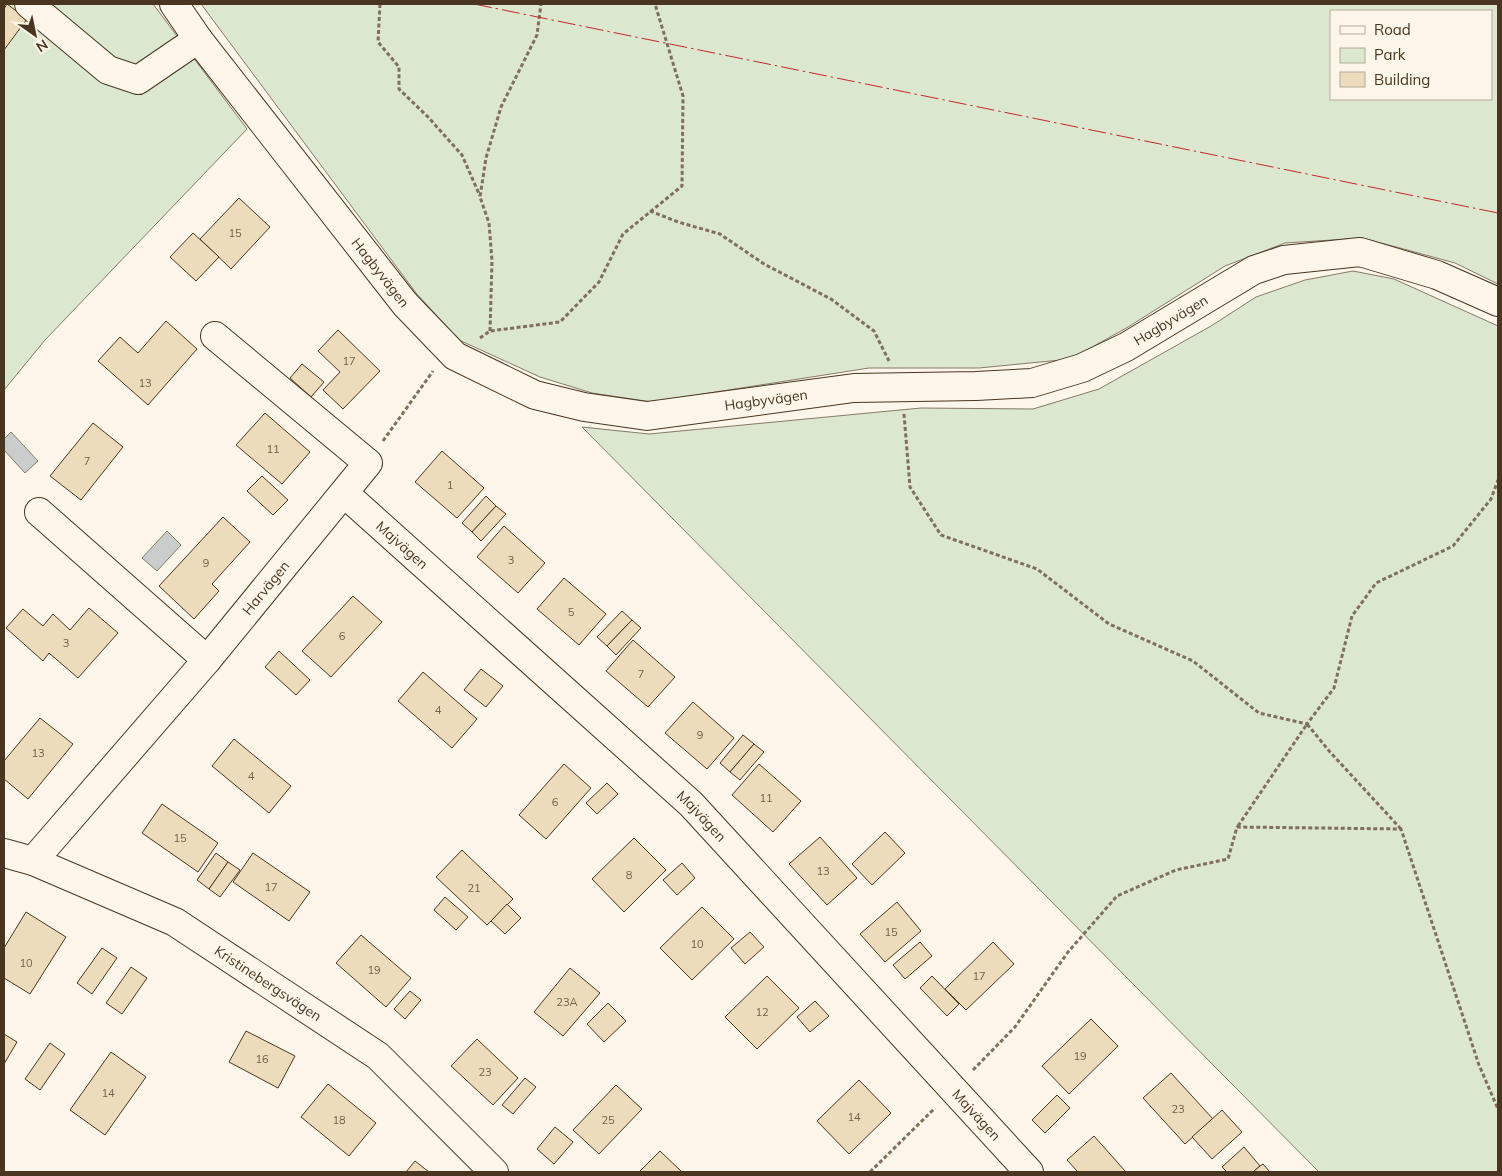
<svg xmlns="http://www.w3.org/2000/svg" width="1502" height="1176" font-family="Mulish,sans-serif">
<rect width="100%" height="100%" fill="#fbf6e9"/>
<!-- green -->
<g fill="#dce7d0" stroke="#887966" fill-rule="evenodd">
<path d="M4,4h149l94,125 -202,211 -41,50z"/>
<path d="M201,4h1297v280l-43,-21 -92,-25 -78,5 -60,23 -97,61 -57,32 -92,9h-110l-217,34 -60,-9 -52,-16 -81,-37 -43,-47zM1331,11h160v88h-160z"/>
<path d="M1353,271l41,8 104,47v846h-179l-737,-745 67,7 272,-26 112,1 66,-20 112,-63 45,-29 49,-17z"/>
</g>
<!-- water -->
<g fill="#c9cecd" stroke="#887966">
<path d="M11,432l27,29 -13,12 -21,-23v-11z"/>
<path d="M167,531l14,14 -24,26 -15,-13z"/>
</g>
<!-- building -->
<g fill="#ecdcbc" stroke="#4a3520">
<path d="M7,4l20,15 -23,31v-41z"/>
<path d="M239,198l31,29 -39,42 -31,-30z"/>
<path d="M193,233l26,24 -23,24 -26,-24z"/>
<path d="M166,321l31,28 -49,56 -50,-44 22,-24 18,16z"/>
<path d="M338,330l42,41 -37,38 -20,-19 17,-18 -22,-21z"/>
<path d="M302,364l22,18 -13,15 -21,-19z"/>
<path d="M265,413l45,39 -28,32 -46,-39z"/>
<path d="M93,423l30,24 -42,53 -31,-24z"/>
<path d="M442,451l42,37 -27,30 -42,-36z"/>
<path d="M262,476l26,24 -15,15 -26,-24z"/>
<path d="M486,496l10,10 -24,26 -10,-9z"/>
<path d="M496,506l10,8 -25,27 -9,-9z"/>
<path d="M223,517l27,25 -38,42 7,7 -25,28 -35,-33z"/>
<path d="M504,526l41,37 -27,30 -41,-36z"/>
<path d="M564,578l42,36 -27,31 -42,-36z"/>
<path d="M353,596l29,26 -51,55 -29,-26z"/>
<path d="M89,608l29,25 -40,45 -29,-25 -6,8 -37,-33 17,-19 20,17 10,-12 17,16z"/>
<path d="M622,611l10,9 -25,26 -10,-9z"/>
<path d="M632,620l9,8 -25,27 -9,-9z"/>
<path d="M633,640l42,37 -27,30 -42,-36z"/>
<path d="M279,651l31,29 -14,15 -31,-28z"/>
<path d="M481,669l22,17 -17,21 -22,-17z"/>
<path d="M423,672l54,47 -25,29 -54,-47z"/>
<path d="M693,702l41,36 -27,31 -42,-36z"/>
<path d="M40,718l33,26 -45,55 -24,-20v-18z"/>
<path d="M743,735l11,9 -24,28 -10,-9z"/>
<path d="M234,739l57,47 -22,27 -57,-47z"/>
<path d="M754,744l10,8 -24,28 -10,-8z"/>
<path d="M564,764l27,24 -45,51 -27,-24z"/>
<path d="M759,764l42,37 -28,31 -41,-37z"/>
<path d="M607,783l11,11 -21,20 -11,-11z"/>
<path d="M162,804l56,39 -20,29 -56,-39z"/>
<path d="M885,832l20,21 -33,32 -20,-21z"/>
<path d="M820,837l37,41 -30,27 -38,-41z"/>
<path d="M634,838l32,32 -42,42 -32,-33z"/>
<path d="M462,850l51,49 -26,26 -51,-48z"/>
<path d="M216,853l12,9 -19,27 -12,-9z"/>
<path d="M253,853l57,39 -21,29 -56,-39z"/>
<path d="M228,862l12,8 -20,27 -11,-8z"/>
<path d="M682,863l13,15 -18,17 -14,-15z"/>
<path d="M445,897l23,20 -12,13 -22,-20z"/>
<path d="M897,902l24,29 -36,31 -25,-28z"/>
<path d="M507,904l14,14 -16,16 -14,-13z"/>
<path d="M702,907l32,32 -42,41 -32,-32z"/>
<path d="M26,912l40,25 -36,57 -26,-16v-30z"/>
<path d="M750,932l14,15 -19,17 -14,-16z"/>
<path d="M361,935l50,43 -25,29 -50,-44z"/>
<path d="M920,942l12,14 -27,23 -12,-14z"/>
<path d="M993,942l21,22 -48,46 -21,-21z"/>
<path d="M102,948l15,10 -25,36 -15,-11z"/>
<path d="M131,967l16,11 -25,36 -16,-11z"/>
<path d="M570,968l30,25 -37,43 -29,-24z"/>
<path d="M767,976l32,32 -42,41 -32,-32z"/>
<path d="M932,976l27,28 -12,12 -27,-28z"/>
<path d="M410,991l11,9 -16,19 -11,-10z"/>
<path d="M815,1001l14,15 -19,16 -13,-15z"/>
<path d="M608,1003l18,18 -22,21 -17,-18z"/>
<path d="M1091,1019l27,27 -49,48 -27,-28z"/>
<path d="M246,1031l49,25 -17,32 -49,-26z"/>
<path d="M4,1034l13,8 -13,22z"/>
<path d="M477,1039l41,39 -25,27 -42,-39z"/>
<path d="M50,1043l15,11 -25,36 -15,-11z"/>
<path d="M111,1052l35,25 -41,58 -35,-25z"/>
<path d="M1171,1073l42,46 -28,25 -42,-46z"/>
<path d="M525,1078l11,9 -23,27 -11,-9z"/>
<path d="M859,1080l32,33 -42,41 -32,-33z"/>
<path d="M328,1084l48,39 -27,33 -48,-39z"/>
<path d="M616,1085l26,24 -43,45 -26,-24z"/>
<path d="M1057,1095l13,13 -25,25 -13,-13z"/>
<path d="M1222,1110l20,22 -30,27 -20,-22z"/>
<path d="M555,1127l18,15 -19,22 -17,-15z"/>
<path d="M1094,1136l32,36h-48l-11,-12z"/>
<path d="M1244,1147l16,19 -7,6h-26l-5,-5z"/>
<path d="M660,1151l22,21h-43z"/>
<path d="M415,1161l14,11h-23z"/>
<path d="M1263,1164l7,8h-17l7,-6z"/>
</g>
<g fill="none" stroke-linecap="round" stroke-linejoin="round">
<!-- minor casing -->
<g stroke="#4a3520" stroke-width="30">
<g id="minor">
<path d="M29,4l79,66 30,10 60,-41"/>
<path id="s1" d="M174,4l24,35 207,265 50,52 80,39 49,12 63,9 207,-28 122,-2 56,-3 50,-15 44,-21 128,-77 30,-10 76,-8 77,23 61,27"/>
<path id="s2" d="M344,493l347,311 338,368"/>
<path d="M39,512l168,148"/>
<path id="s3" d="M4,853l29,8 142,61 203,134 116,116"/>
<path id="s4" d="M33,861l174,-201 161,-197 -153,-127"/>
</g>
</g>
<!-- path -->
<g stroke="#7f6f5c" stroke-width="3" stroke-dasharray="4 2.5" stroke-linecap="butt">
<path d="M380,4l-2,38 21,25v22l29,28 34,38 18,41"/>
<path d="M650,211l28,11 42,12 44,30 67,35 43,32 15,30"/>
<path d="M490,331l2,-70 -3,-38 -9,-26 6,-39 15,-51 36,-72 4,-31"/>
<path d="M480,338l10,-7 70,-9 39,-40 24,-48 59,-48 1,-90 -28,-92"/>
<path d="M904,414l6,73 31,48 96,34 72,55 84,37 66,52 48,11 27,-36 18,-72 24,-33 77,-37 38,-47 7,-19"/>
<path d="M383,441l50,-70"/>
<path d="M1238,826l69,-102 23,28 71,77"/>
<path d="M973,1070l42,-43 53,-75 49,-56 59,-26 52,-11 9,-32 164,2 78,236 19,44"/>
<path d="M870,1172l65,-64"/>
</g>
<!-- minor -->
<use href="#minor" stroke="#fbf6e9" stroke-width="28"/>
<!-- power -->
<path stroke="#c62828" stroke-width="1" stroke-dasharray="18 4 2.5 4" stroke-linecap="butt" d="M474,4l1024,209"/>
</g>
<g text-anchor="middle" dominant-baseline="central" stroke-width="4" stroke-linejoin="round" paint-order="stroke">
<!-- number labels -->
<g font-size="11" fill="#725f47">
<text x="235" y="233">15</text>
<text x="349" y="361">17</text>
<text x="145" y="383">13</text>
<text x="273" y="449">11</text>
<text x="87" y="461">7</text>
<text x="450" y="485">1</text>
<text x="511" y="560">3</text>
<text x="206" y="563">9</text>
<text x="571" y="612">5</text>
<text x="342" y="636">6</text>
<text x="66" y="643">3</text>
<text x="641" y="674">7</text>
<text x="438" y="710">4</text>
<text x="700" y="735">9</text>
<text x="38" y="753">13</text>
<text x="251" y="776">4</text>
<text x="766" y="798">11</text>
<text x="555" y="802">6</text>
<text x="180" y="838">15</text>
<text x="823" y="871">13</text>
<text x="629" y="875">8</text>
<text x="271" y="887">17</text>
<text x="474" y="888">21</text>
<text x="891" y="932">15</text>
<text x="697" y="944">10</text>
<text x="26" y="963">10</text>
<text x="374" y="970">19</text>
<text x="979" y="976">17</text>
<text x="567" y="1002">23A</text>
<text x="762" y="1012">12</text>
<text x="1080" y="1056">19</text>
<text x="262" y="1059">16</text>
<text x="485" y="1072">23</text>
<text x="108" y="1093">14</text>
<text x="1178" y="1109">23</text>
<text x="854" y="1117">14</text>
<text x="339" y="1120">18</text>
<text x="608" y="1120">25</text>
</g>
<!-- street labels -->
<g font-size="14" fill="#4a3520" stroke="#fbf6e9">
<text stroke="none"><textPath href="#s1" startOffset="339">Hagbyvägen</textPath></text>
<text stroke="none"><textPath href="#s1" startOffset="1194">Hagbyvägen</textPath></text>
<text stroke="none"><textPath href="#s1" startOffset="774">Hagbyvägen</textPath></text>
<text stroke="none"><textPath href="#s2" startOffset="78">Majvägen</textPath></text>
<text stroke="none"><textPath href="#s4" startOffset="359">Harvägen</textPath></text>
<text stroke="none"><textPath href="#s2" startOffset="482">Majvägen</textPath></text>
<text stroke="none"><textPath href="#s3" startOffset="296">Kristinebergsvägen</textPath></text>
<text stroke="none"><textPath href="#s2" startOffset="888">Majvägen</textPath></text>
</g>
</g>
<!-- border -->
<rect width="1502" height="1176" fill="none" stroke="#4a3520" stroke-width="10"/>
<!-- legend -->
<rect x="1330" y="10" width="162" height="90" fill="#fbf6e9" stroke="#b4a999"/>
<rect x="1340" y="26" width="25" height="8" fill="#fbf6e9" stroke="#b4a999"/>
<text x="1374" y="35" font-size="15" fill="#4a3520">Road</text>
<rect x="1340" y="48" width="25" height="15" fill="#dce7d0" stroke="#b4a999"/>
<text x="1374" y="60" font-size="15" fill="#4a3520">Park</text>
<rect x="1340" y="72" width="25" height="15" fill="#ecdcbc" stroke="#b4a999"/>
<text x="1374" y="85" font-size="15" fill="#4a3520">Building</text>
<!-- north arrow -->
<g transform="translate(35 35) rotate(147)" stroke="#fbf6e9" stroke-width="4" paint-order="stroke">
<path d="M0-4L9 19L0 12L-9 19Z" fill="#4a3520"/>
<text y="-8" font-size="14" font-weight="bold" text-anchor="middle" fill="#4a3520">N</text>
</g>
</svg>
